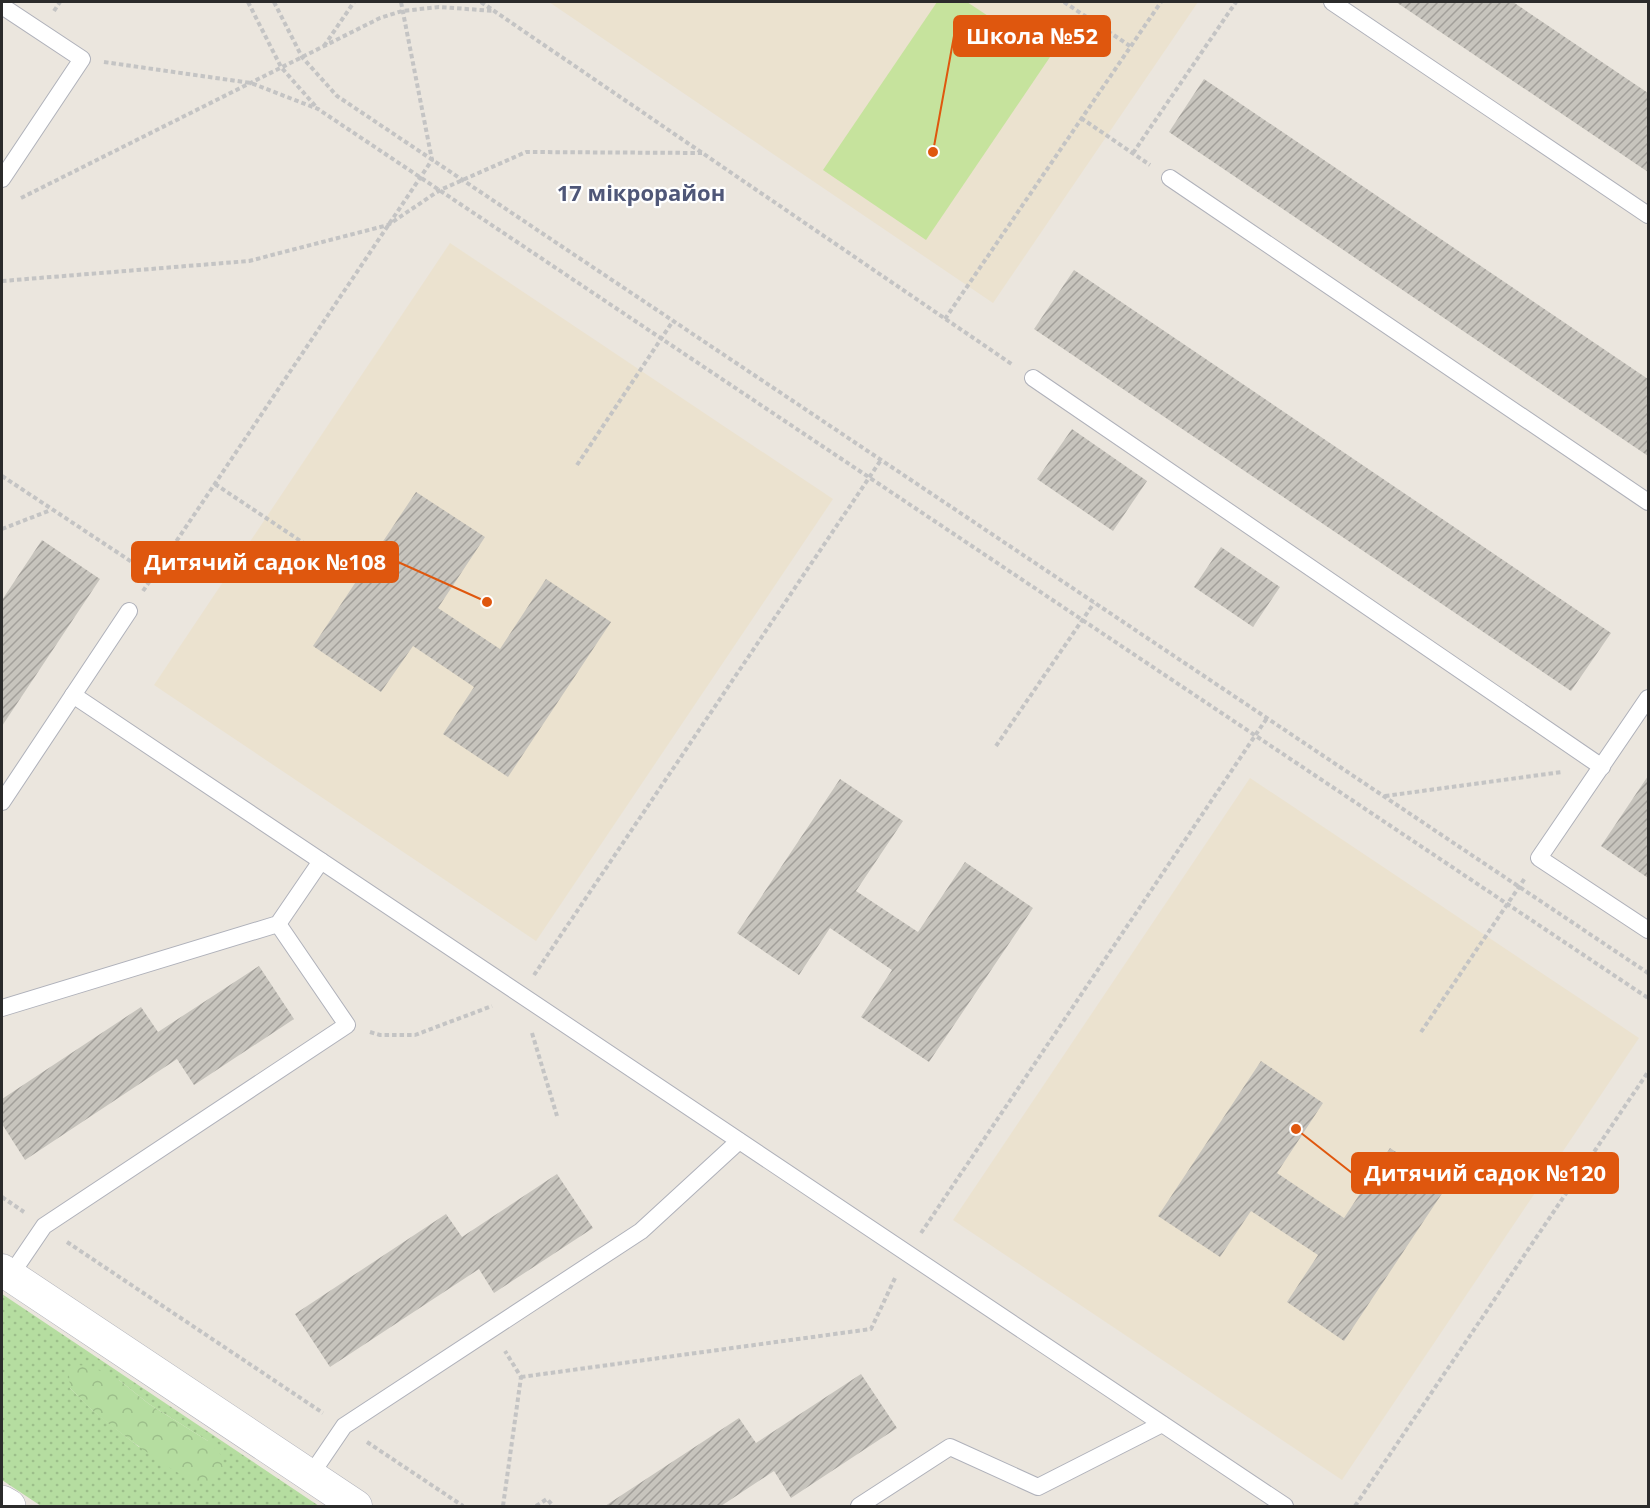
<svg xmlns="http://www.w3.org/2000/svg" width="1650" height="1508" font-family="'Open Sans',sans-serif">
<defs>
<pattern id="grass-dots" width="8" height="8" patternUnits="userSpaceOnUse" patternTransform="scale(1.5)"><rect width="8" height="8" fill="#b5dda0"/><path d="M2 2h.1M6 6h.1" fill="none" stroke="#9cbe8a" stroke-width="1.8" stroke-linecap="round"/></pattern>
<pattern id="forest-crowns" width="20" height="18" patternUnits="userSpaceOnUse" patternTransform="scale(1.5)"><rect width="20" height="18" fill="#b5dda0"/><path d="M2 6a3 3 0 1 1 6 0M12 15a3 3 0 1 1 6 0" fill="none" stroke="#9cbe8a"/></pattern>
<pattern id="building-hatch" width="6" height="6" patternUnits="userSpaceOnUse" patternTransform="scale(1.5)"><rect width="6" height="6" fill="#c7c4bd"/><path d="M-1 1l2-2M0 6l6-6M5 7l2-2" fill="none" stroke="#a29f9a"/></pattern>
</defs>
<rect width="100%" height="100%" fill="#ebe6de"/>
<!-- education -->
<g fill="#ebe2cf">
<path d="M549,2h649l-205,301z"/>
<path d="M450,243l383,256 -297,442 -382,-256z"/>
<path d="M1250,778l389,260 -297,442 -389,-260z"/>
</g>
<!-- grass -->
<path fill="url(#grass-dots)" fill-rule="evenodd" d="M2,1294l317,212h-278l-39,-26zM119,1380l30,24 59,37 -69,6 -47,-37 -22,-22z"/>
<!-- forest -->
<path fill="url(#forest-crowns)" d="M76,1365l14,1 29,14 30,24 59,37 13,14 2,15c-5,6 -8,13 -17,14 -20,1 -95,-58 -113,-73 -8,-7 -16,-16 -23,-23l-1,-14z"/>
<!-- pitch -->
<path fill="#c6e39d" d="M937,2h30l83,55 -124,183 -103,-70z"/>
<!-- building -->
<g fill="url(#building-hatch)">
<path d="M1396,2h117l135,91v79z"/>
<path d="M1204,79l444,300v77l-479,-324z"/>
<path d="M1074,270l537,363 -40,58 -537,-362z"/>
<path d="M1072,429l75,52 -34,50 -76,-52z"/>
<path d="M416,492l69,45 -47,71 62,41 46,-70 65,43 -103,155 -65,-43 31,-47 -61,-41 -32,46 -68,-46z"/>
<path d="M42,540l58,39 -98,147v-126z"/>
<path d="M1221,547l59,40 -27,40 -59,-40z"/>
<path d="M1648,776v102l-47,-32z"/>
<path d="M840,779l63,42 -47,70 62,41 47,-70 68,46 -104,154 -68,-45 31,-47 -62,-42 -31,47 -62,-42z"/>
<path d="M259,966l35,53 -100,66 -17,-26 -152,101 -23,-36v-25l139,-92 17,25z"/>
<path d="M1261,1061l62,42 -46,70 67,45 46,-70 57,38 -103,155 -57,-39 31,-47 -67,-44 -31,46 -62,-41z"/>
<path d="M557,1174l36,54 -99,65 -15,-24 -149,98 -35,-53 151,-100 16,23z"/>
<path d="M861,1374l36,54 -106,70 -17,-27 -53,35h-116l134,-88 17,25z"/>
</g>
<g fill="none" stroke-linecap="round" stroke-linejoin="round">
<!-- lane casing -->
<g stroke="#afb1ba" stroke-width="18">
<g id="lane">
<path d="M1332,2l316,213"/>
<path d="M2,6l80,53 -80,120"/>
<path d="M1170,178l478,324"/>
<path d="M1033,378l569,389"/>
<path d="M73,695l1212,811"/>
<path d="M1648,698l-109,160 109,72"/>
<path d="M2,802l127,-191"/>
<path d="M2,1008l276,-84 43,-63"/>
<path d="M10,1276l34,-50 303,-201 -69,-101"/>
<path d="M310,1476l34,-50 297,-195 98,-90"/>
<path d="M859,1506l91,-59 88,40 124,-63"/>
</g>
</g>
<!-- street casing -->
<g stroke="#afb1ba" stroke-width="33">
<path id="street" d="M2,1270l354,236"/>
</g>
<!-- secondary casing -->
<g stroke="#afb1ba" stroke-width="34">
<path id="secondary" d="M2,1502l7,4"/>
</g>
<!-- path -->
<g stroke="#c4c4c4" stroke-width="4" stroke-dasharray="4.5 3" stroke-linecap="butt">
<path d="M248,2l33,65 37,42"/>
<path d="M274,2l28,55 35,39 1311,877"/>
<path d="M481,2l532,363"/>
<path d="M1064,2l66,44"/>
<path d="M54,11l6,-9"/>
<path d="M324,46l30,-44"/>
<path d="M104,62l147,21 67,26 1330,889"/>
<path d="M1081,118l69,47"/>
<path d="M1133,153l103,-151"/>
<path d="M21,198l359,-180 22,-7 37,-4 56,4"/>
<path d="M2,281l247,-20 139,-36 52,-35 86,-38 176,1"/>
<path d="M945,319l216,-317"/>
<path d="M577,465l96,-144"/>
<path d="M2,476l151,100"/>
<path d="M215,484l96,64"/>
<path d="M2,529l49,-19"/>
<path d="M143,591l289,-431 -31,-158"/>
<path d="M996,746l98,-143"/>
<path d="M1385,796l177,-24"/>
<path d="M534,975l347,-515"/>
<path d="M370,1032l10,3h35l77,-29"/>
<path d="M1421,1032l104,-154"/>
<path d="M532,1033l25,83"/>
<path d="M2,1197l22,15"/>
<path d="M921,1233l346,-515"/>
<path d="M67,1242l256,171"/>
<path d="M521,1377l350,-48 25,-53"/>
<path d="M367,1442l96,64"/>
<path d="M503,1506l18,-129 -16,-26"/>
<path d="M536,1506l11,-7 6,7"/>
<path d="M1355,1506l293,-434"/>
</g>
<!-- lane -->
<use href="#lane" stroke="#fff" stroke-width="16"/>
<!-- street -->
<use href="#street" stroke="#fff" stroke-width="32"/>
<!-- secondary -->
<use href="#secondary" stroke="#fff" stroke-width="33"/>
</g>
<g text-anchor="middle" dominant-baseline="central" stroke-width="4.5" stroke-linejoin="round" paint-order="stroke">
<!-- neighbourhood labels -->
<g font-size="22" font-weight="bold" fill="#4f5778" stroke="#fff">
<text x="641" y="192">17 мікрорайон</text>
</g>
</g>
<!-- callouts -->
<path fill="none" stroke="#df570e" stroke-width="2" d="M933 152L954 36M487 602L398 562M1296 1129L1352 1173"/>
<g fill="#df570e" stroke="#fff" stroke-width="2">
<circle cx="933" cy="152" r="6"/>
<circle cx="487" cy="602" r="6"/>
<circle cx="1296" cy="1129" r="6"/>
</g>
<g fill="#df570e" stroke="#df570e" stroke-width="2">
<rect x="954" y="16" width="156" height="40" rx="6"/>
<rect x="132" y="542" width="266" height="40" rx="6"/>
<rect x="1352" y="1153" width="266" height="40" rx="6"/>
</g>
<g font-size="22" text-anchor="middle" font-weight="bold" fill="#fff">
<text x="1032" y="44">Школа №52</text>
<text x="265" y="570">Дитячий садок №108</text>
<text x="1485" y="1181">Дитячий садок №120</text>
</g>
<!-- border -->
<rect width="1650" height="1508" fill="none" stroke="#2b2b2b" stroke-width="6"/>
</svg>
